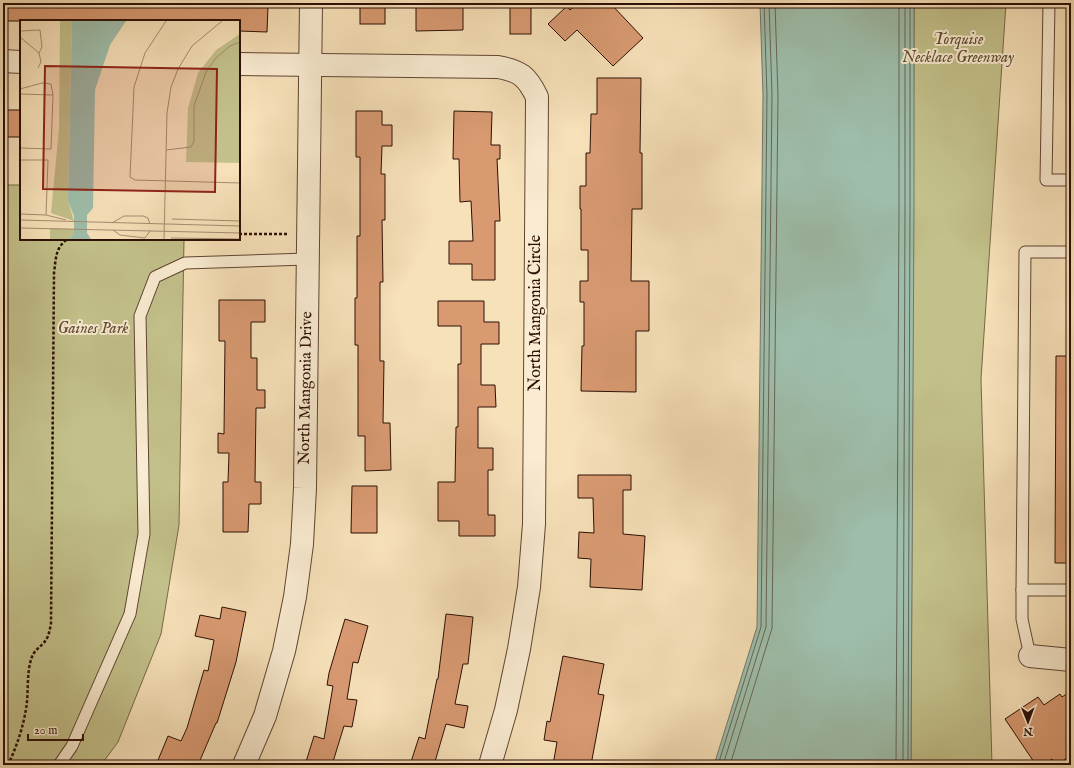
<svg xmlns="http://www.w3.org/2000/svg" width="1074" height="768" font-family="'IM FELL English',serif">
<rect width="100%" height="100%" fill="#f7e1b9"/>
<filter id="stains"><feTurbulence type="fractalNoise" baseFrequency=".005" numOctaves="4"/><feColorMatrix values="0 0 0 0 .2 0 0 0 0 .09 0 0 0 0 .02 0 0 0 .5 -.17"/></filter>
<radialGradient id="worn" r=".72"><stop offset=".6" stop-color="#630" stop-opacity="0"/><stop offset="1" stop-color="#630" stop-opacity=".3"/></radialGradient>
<!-- green -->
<g fill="#c3c18b" stroke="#786848">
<path d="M914,3h92l-25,376 11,386h-81z"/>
<path d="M3,185h18v54h163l-5,286 -18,109 -43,108 -17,23h-98z"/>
</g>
<!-- water -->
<path fill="#9ebeab" stroke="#707869" d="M760,3h154v203l-3,559h-197l43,-138 6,-532z"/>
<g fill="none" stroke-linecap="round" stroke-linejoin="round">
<!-- shore -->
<g stroke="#656658" stroke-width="1">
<path d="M718,765l43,-138 6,-532 -3,-92"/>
<path d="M723,765l43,-138 6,-532 -3,-92"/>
<path d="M730,765l42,-137 6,-532 -3,-93"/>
<path d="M896,765l3,-559v-203"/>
<path d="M903,765l2,-559v-203"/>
<path d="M908,765l2,-559v-203"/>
</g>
</g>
<!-- building -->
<g fill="#d99a72" stroke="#2c0f05">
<path d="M3,3l265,3 -1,26 -28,-1v-10h-236z"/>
<rect x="360" y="3" width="25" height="21"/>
<path d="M416,3h47v27l-47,1z"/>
<rect x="510" y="3" width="21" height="31"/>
<path d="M578,3h32l33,35 -30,28 -36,-36 -12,11 -17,-17 19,-18 3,4z"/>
<path d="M597,78h44l-1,75h2v56h-10l-1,72h18v50h-13v61l-55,-1 1,-45h2v-44h-4v-21h8v-31h-7v-41h-1v-23h6v-33h4l1,-39h6z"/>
<rect x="4" y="110" width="17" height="27"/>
<path d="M356,111h26v14h10v21h-10l-1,28h4v46h-3l1,62h-3v79h4l-1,62h7l1,47 -26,1v-35h-7v-91h-3v-47h2v-62h3v-79h-4z"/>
<path d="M454,111l38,1 -1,33h9v14h-3l3,62h-5v59h-23v-16h-23v-23h24l-2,-40 -11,1 -1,-43h-6z"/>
<path d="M219,300h46v22h-14v36h6v32h8v18h-9l-1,74h6v22h-12l-1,28h-25v-50h5l1,-29h-11v-20l6,1 1,-93h-6z"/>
<path d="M438,301h46v21h15v22h-18v41h14l1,22h-18v41h15v22h-5v45h7v21h-36v-15h-21v-39h17l1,-55h2v-63h3v-38h-23z"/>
<path d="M1056,356h15v207h-16z"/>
<path d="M578,475h53v15h-8v44l22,2 -3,54 -52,-3 1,-28 -13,-1 1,-26 15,1 -1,-35h-15z"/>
<path d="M352,486h25v47h-26z"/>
<path d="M222,607l24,5 -10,50 -19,61h-1l-18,42h-42l12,-29 13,5 6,-13 17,-58 4,1 6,-31 -19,-4 5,-21 20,4z"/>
<path d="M446,614l27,3 -5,47h-5l-8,40 13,2 -4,22 -18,-4 -12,41h-24l9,-28 6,2 12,-60h1z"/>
<path d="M345,619l23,7 -10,37 -5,-1 -6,37 10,1 -5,27 -8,-1 -12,39h-27l9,-29 10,3 9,-53 -6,-1 2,-12z"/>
<path d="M563,656l41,8 -6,30 6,1 -13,70h-38l4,-23 -13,-2 3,-19 3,1z"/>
<path d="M1071,691v64l-14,10 -5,-6 -9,6h-7l-31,-46 33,-22 6,8 16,-11 2,3z"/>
</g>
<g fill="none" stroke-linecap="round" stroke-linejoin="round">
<!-- lane casing -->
<g stroke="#5f4432" stroke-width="13">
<g id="lane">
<path d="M1049,3l-3,177h25"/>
<path d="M1071,252h-46l-3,338h49"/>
<path d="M1022,590v29l8,37"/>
<path d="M59,765l13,-19 58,-132 14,-80 -4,-218 15,-39 30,-14 122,-4"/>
</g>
</g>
<!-- street casing -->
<g stroke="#5f4432" stroke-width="24">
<g id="street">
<path d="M3,61l18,1"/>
<path d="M239,64l259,3c22,4 29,9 39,30l-3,427 -5,63 -10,62 -13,61 -16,55"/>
<path d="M1030,656l41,4"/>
<path d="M244,765l21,-49 19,-65 11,-54 7,-53 3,-56 6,-485"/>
</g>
</g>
<!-- path -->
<g stroke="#2c0f05" stroke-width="2.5" stroke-dasharray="3 2" stroke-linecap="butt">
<path d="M239,234h50"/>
<path d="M8,765c8,-17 15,-37 18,-56 3,-16 0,-37 6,-52 2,-7 10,-11 14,-17 3,-5 4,-11 5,-17l3,-350c2,-14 1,-26 14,-34"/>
</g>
<!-- lane -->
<use href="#lane" stroke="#faecd2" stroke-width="11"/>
<!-- street -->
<use href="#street" stroke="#faecd2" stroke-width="22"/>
</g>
<g text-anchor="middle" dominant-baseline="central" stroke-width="4" stroke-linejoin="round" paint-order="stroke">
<!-- park labels -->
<g font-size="16" font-style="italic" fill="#614d34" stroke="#faecd2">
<text x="958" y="40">Torquise<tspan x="958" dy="18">Necklace Greenway</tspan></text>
<text x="93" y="329">Gaines Park</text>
</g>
<!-- street labels -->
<g font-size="16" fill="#2c0f05" stroke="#faecd2">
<text transform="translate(536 313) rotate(-90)">North Mangonia Circle</text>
<text transform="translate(306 388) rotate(-89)">North Mangonia Drive</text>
</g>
</g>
<!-- overview -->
<g transform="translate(20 20)">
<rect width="220" height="220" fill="#f7e1b9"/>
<path d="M40,1h12l-4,180 6,20 -23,-8 8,-84zM220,14v129l-54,-1 2,-54 10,-35 18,-23zM30,208l24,1v5l-5,5h-19z" fill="#c3c18b"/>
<path d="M52,1h54l-16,24 -15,45 -2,118 -6,7v18l4,6h-22l5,-5v-18l-6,-15z" fill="#9ebeab"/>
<path fill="none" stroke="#a68d71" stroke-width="1" d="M146,1l-21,32 -11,34 -4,90 5,3 105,3M0,11l20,-1 2,17 -3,6 -19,-16M18,48l3,-6 -2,-9M0,69l22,-6 9,1 2,11M0,74l33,1 -2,54 -31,-1M146,130l25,-3 3,-6v-35l12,-34 10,-14 14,-12 10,-4M0,140h28l-2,55M0,194l26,1 20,5M152,199l68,2M0,200l220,6M92,203l12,-7h19l5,2 2,6M0,208l220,5M93,210l7,5 25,3 5,-7M151,218l68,1M144,219l3,-126 4,-26 7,-18 14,-23 30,-25"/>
<path fill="#8f2418" fill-opacity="0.15" stroke="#8f2418" stroke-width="2" d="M25,46l172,3 -2,123 -172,-3z"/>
<rect width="220" height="220" fill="none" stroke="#2c0f05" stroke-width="2"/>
</g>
<!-- margin -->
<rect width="1074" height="768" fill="none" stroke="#f7e1b9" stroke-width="16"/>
<rect x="4" y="4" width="1066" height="760" fill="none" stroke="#2c0f05" stroke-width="2"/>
<rect x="8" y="8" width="1058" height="752" fill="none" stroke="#2c0f05"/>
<!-- north arrow -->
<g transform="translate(1028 722) rotate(179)" stroke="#faecd2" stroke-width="3" paint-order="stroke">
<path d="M0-3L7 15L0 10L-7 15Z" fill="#2c0f05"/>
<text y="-6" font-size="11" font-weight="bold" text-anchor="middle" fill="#2c0f05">N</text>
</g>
<!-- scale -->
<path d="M28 734v6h55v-6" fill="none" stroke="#2c0f05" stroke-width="2"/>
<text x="34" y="734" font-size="12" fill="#2c0f05" stroke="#faecd2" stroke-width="3" paint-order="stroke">20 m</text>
<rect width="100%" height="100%" filter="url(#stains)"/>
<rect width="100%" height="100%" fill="url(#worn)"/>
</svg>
